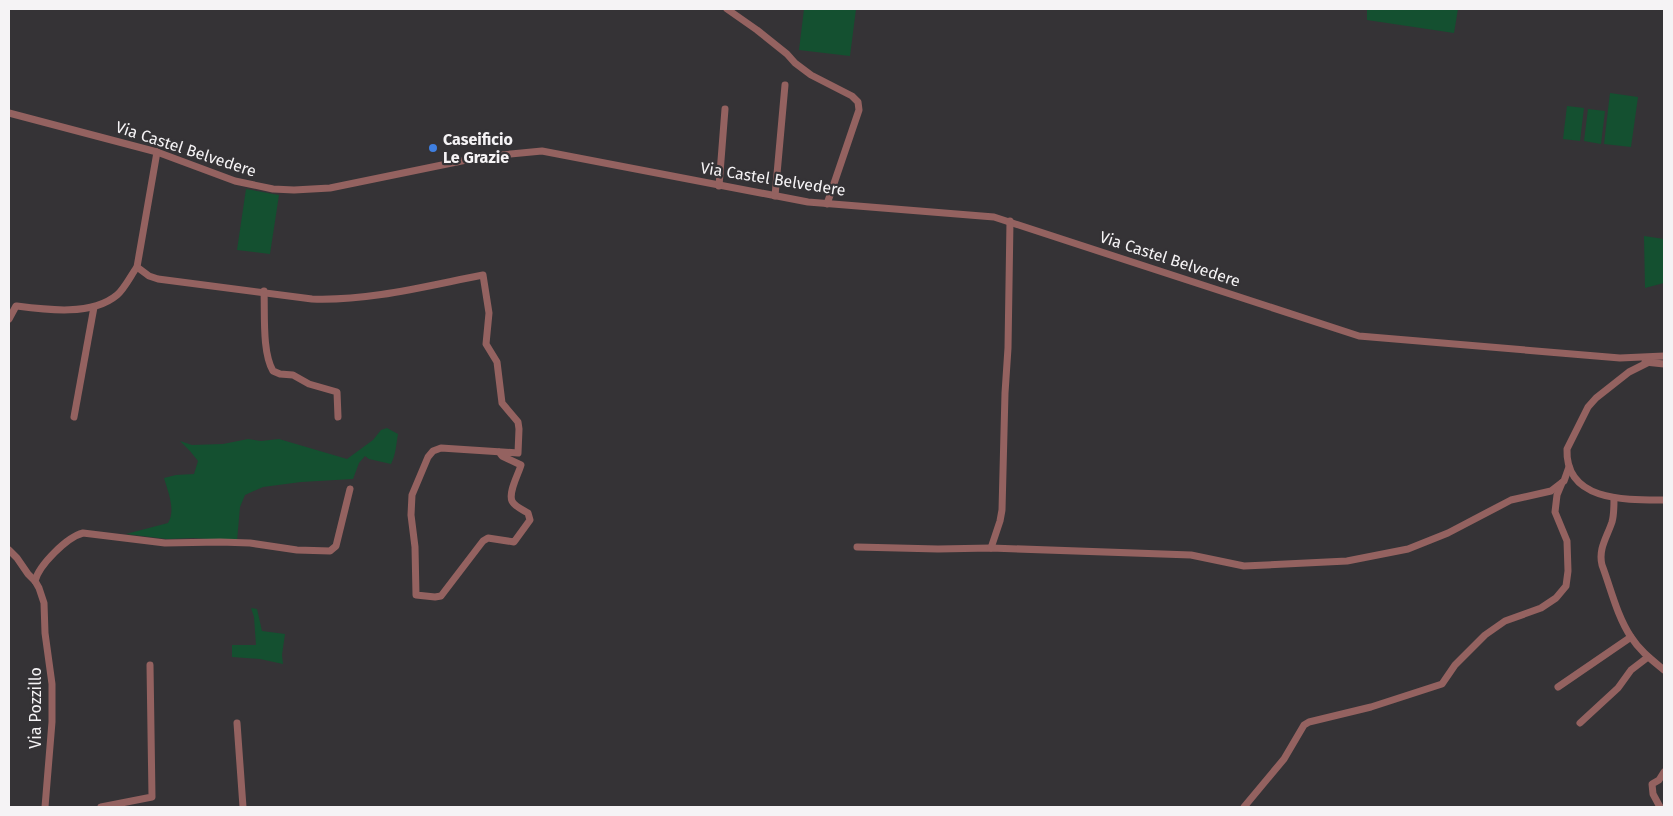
<svg xmlns="http://www.w3.org/2000/svg" width="1673" height="816" font-family="'Fira Sans',sans-serif">
<rect width="100%" height="100%" fill="#353336"/>
<!-- green -->
<g fill="#145030">
<path d="M804,9h52l-6,47 -51,-6z"/>
<path d="M1367,9h91l-4,24 -87,-13z"/>
<path d="M1610,93l28,4 -7,50 -27,-3z"/>
<path d="M1567,106l17,2 -4,33 -17,-2z"/>
<path d="M1588,109l17,2 -4,33 -17,-3z"/>
<path d="M246,189l33,6 -9,59 -33,-4z"/>
<path d="M1644,236l20,3v44l-19,5z"/>
<path d="M387,428l11,6c-2,11 -2,20 -7,30l-22,-5 -4,-3 -6,7 -6,16 -52,3 -38,5 -18,8 -5,12 -3,34 -44,-3 -26,1 -41,-5 42,-11c8,-13 0,-31 -4,-45l12,-3 18,-1 4,-13 -8,-10 -10,-10 12,4 31,-1 25,-5 13,2 18,-2 68,20 26,-19 8,-10z"/>
<path d="M251,608l6,1 5,22 23,3 -3,21 1,9 -23,-5 -28,-2v-12h24l-2,-28z"/>
</g>
<g fill="none" stroke-linecap="round" stroke-linejoin="round">
<!-- minor -->
<g stroke="#946260" stroke-width="7">
<path d="M727,9l30,21 30,24 8,9 16,12 41,21 6,6 1,8 -32,94"/>
<path d="M9,113l148,39 78,29 38,8 21,1 36,-2 151,-31 61,-6 266,51 186,15 365,119 261,22 44,-2"/>
<path d="M157,152l-20,115 12,9 9,3 154,20c58,2 114,-13 171,-24l6,38 -3,31 11,18 5,41 16,19 1,7 -1,24 -77,-5 -8,3 -5,6 -16,38 -1,20 4,32 1,48 19,2 6,-1 42,-55 5,-3 26,4 16,-22 -2,-7c-5,-3 -14,-7 -16,-12 -4,-9 7,-28 9,-36l-19,-9 -3,-4"/>
<path d="M719,186l6,-77"/>
<path d="M775,196l10,-111"/>
<path d="M264,291c1,23 -2,61 9,80l7,3 13,1 16,9 28,8 1,25"/>
<path d="M9,319l7,-13c31,4 76,10 101,-11 8,-7 14,-20 20,-28"/>
<path d="M1645,362l19,2"/>
<path d="M1649,362l-20,10 -33,26 -8,9 -21,42c-2,53 60,51 97,51"/>
<path d="M74,417l20,-110"/>
<path d="M1614,499c0,7 0,16 -2,23 -5,15 -14,27 -10,43 9,24 15,51 29,72 9,14 21,23 33,33"/>
<path d="M857,547l81,2 53,-1 200,7 53,11 103,-5 61,-12 40,-16 63,-33 40,-9 13,-10 5,-14"/>
<path d="M991,548l9,-27 2,-11 3,-117 3,-45 2,-127"/>
<path d="M9,550l8,8 11,16 7,7 4,7 5,15 1,30 7,51v38l-7,85"/>
<path d="M35,581c4,-16 32,-44 48,-48l82,10 55,-1 30,1 47,7 33,1 6,-5 14,-57"/>
<path d="M1558,687l73,-50"/>
<path d="M237,723l6,84"/>
<path d="M1580,723l38,-35 13,-18 17,-13"/>
<path d="M101,807l51,-10 -2,-132"/>
<path d="M1244,807l40,-48 20,-34 5,-3 62,-15 71,-23 13,-19 30,-30 20,-14 36,-13 15,-10 10,-12 2,-15 -1,-30 -12,-29 2,-17 5,-12"/>
<path d="M1660,807l-7,-13 -1,-10 7,-4 5,-8"/>
</g>
</g>
<!-- markers -->
<circle fill="#3f7fe0" stroke="#353336" stroke-width="2" cx="433" cy="148" r="5"/>
<g text-anchor="middle" dominant-baseline="central" stroke-width="4.5" stroke-linejoin="round" paint-order="stroke">
<!-- poi labels -->
<g font-size="16" font-weight="bold" fill="#f5f3f5" stroke="#353336" text-anchor="start">
<text x="443" y="139">Caseificio<tspan x="443" dy="18">Le Grazie</tspan></text>
</g>
<!-- street labels -->
<g font-size="16" fill="#f5f3f5" stroke="#353336">
<text transform="translate(186 149) rotate(18)">Via Castel Belvedere</text>
<text transform="translate(773 179) rotate(9)">Via Castel Belvedere</text>
<text transform="translate(1170 259) rotate(18)">Via Castel Belvedere</text>
<text transform="translate(35 708) rotate(-90)">Via Pozzillo</text>
</g>
</g>
<!-- border -->
<rect width="1673" height="816" fill="none" stroke="#f5f3f5" stroke-width="20"/>
</svg>
